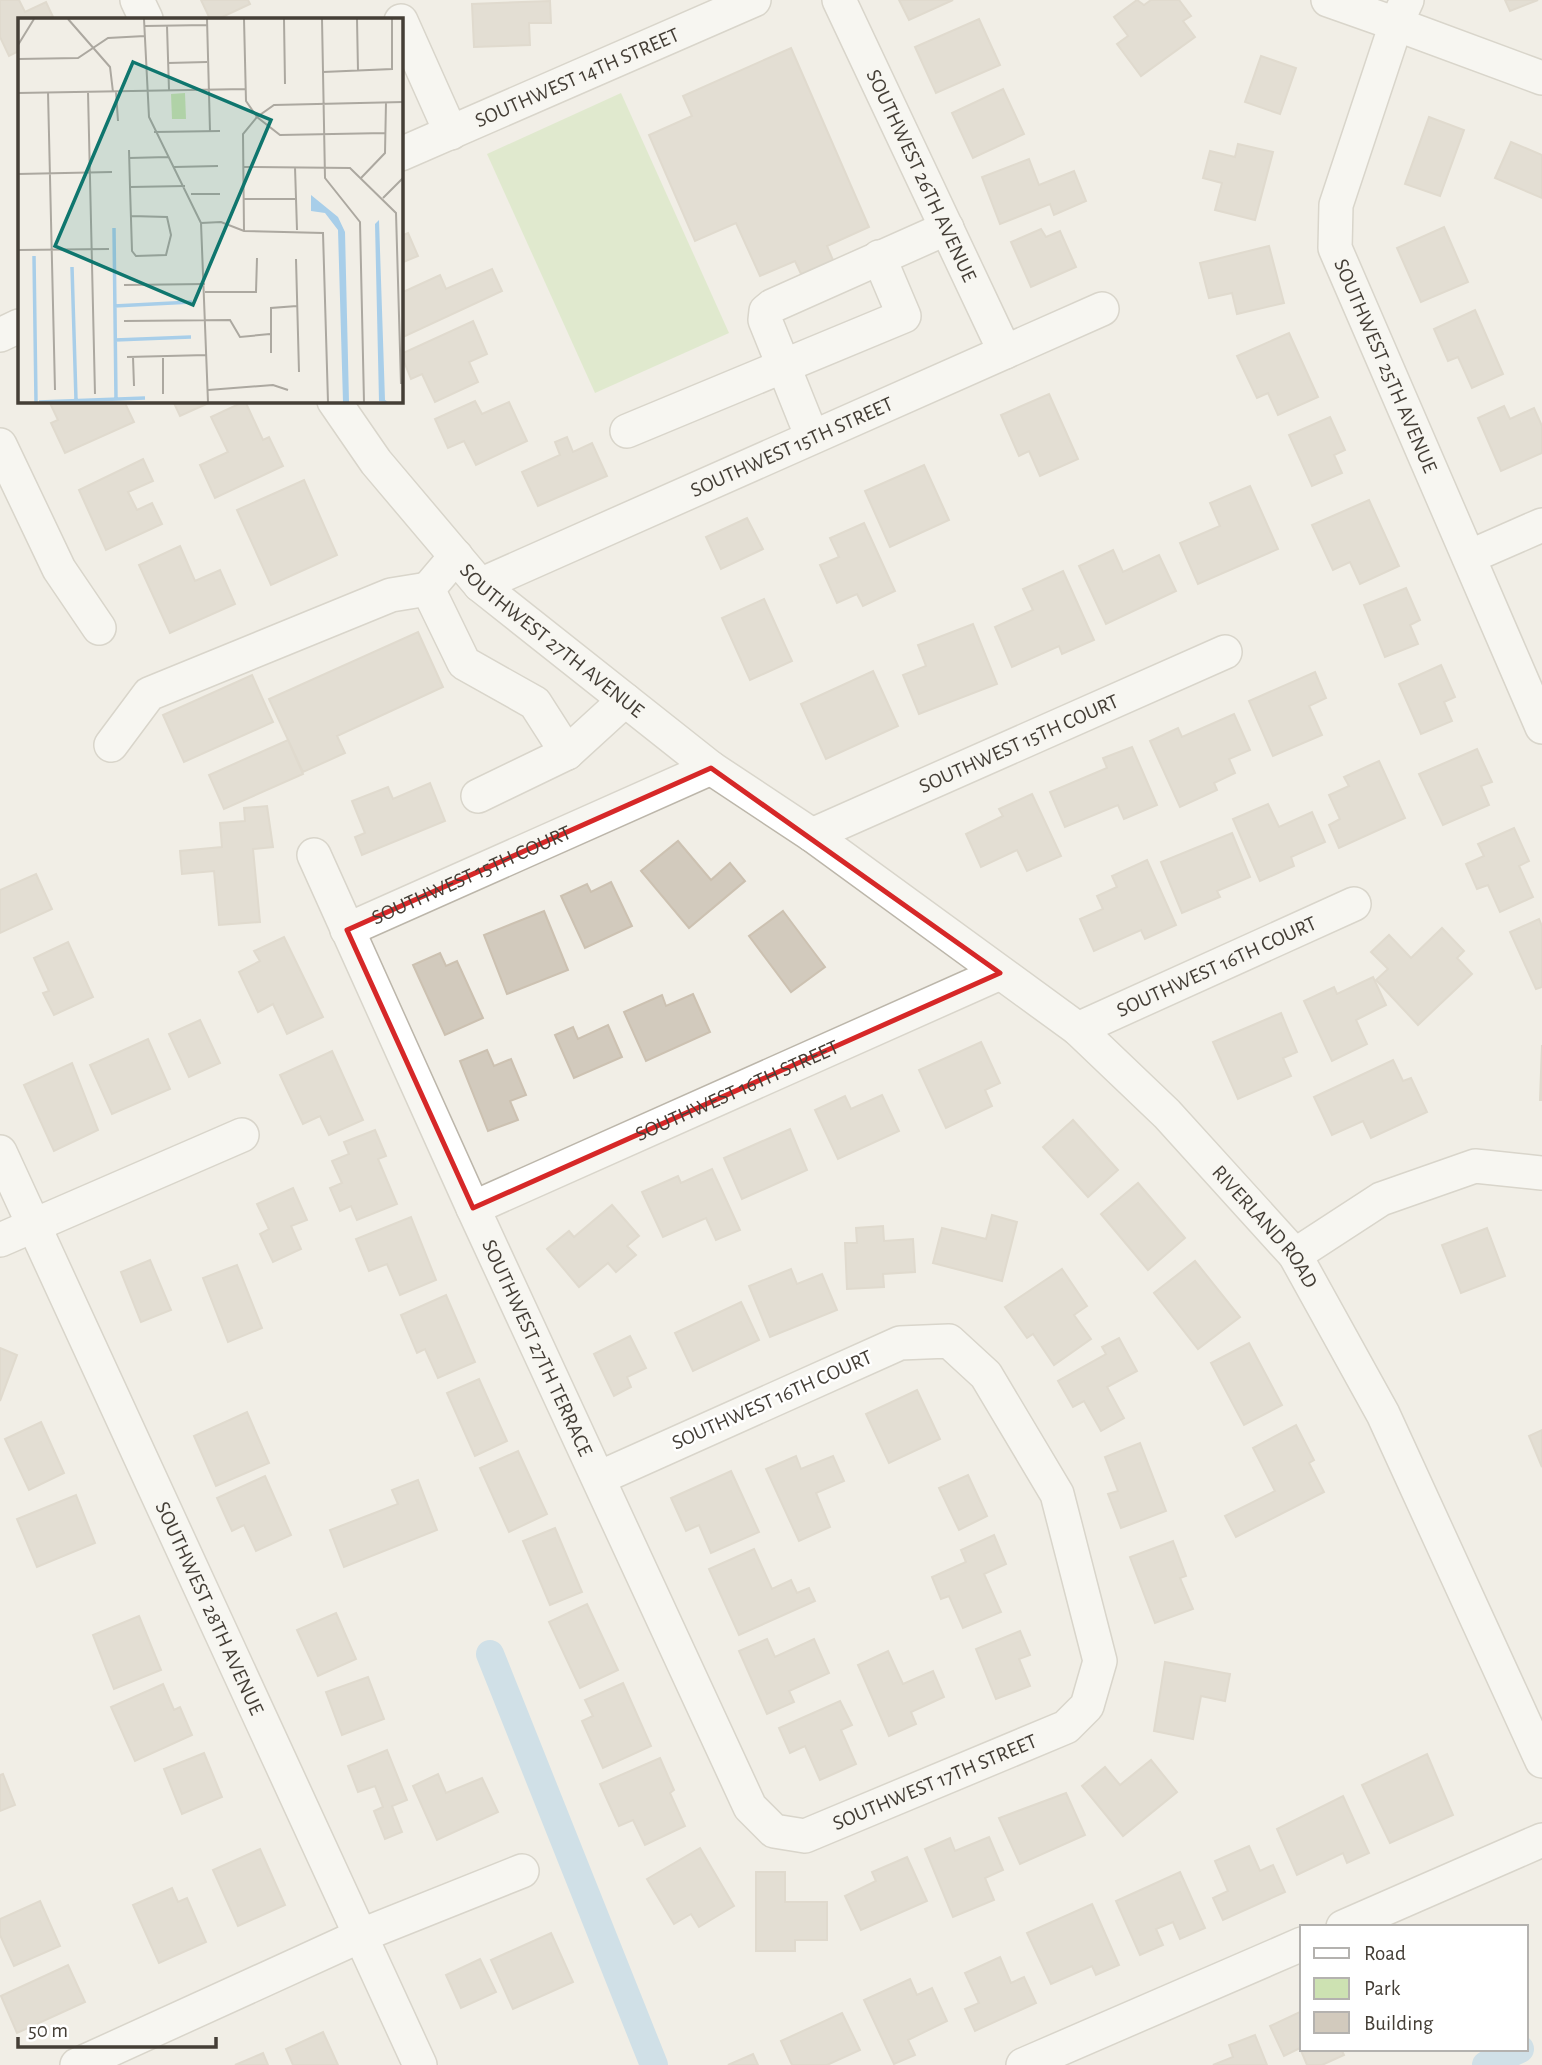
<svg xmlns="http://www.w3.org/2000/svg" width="1542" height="2065" font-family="'Alegreya Sans',sans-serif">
<rect width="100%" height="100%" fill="#f1eee6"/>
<!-- green -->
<path fill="#cde2b2" d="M621,93l108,240 -134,60 -108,-239z"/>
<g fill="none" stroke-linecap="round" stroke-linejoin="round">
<!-- canal -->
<g stroke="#a8cee9" stroke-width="28">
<path d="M490,1654l164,411"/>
<path d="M1486,2065l34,-16"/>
</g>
</g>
<!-- building -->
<g fill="#d2cabd" stroke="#ccc1b1" stroke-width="2">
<path d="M0,0h19l6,12 21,-10 8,17h-35v32l-10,5 -9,-19z"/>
<path d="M201,0h47l2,4 -32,15h-8z"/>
<path d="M899,0h54l-44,20z"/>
<path d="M1137,0l7,5 7,-5h28l12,16 -8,5 12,16 -54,39 -24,-32 11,-8 -14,-19z"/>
<path d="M1505,0h33l-28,11z"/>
<path d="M550,1l1,22h-22l1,22 -56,2 -2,-43z"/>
<path d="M979,19l21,46 -64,28 -21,-46z"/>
<path d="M791,48l78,179 -42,19 6,14 -32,14 -6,-13 -35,15 -24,-53 -41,18 -46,-106 43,-19 -9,-20z"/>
<path d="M1261,56l35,12 -16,46 -35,-12z"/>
<path d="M1003,89l21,45 -51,24 -21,-45z"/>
<path d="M1429,117l35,13 -24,66 -35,-12z"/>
<path d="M1511,142l31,13v43l-47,-20z"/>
<path d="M1238,144l35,8 -18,68 -40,-10 7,-27 -19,-5 7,-27 25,6z"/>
<path d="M1029,159l10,26 35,-14 12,30 -32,14 -4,-11 -50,20 -18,-47z"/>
<path d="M1444,227l24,55 -47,20 -24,-54z"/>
<path d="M1041,229l5,8 14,-6 16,36 -45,20 -20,-45z"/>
<path d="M408,233l10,23 -17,7v-27z"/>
<path d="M1269,246l15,57 -47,11 -5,-21 -23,5 -9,-35z"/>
<path d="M492,269l10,22 -101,47v-45l39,-18 6,14z"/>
<path d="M1475,310l28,64 -31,14 -14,-31 -10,4 -14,-32z"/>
<path d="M473,321l14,33 -18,8 9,20 -43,20 -13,-28 -11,5 -10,-25z"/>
<path d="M1289,333l29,64 -40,18 -10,-22 -11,5 -20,-42z"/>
<path d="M1049,394l29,65 -38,17 -11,-25 -10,5 -18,-41z"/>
<path d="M49,401h75l10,21 -69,31 -14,-30 7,-3z"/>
<path d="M173,401h40l-33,15z"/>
<path d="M245,401l18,39 6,-3 14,29 -68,32 -15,-33 28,-13 -17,-35z"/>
<path d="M475,401l7,13 27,-12 18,39 -51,24 -12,-24 -16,7 -13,-29z"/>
<path d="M1504,406l6,13 24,-11 8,18v27l-41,18 -23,-53z"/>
<path d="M1330,417l15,33 -11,5 8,18 -30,13 -23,-51z"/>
<path d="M567,437l6,15 19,-9 15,33 -69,30 -16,-34 38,-17 -5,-13z"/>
<path d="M143,459l10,22 -25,11 9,18 15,-7 10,21 -56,26 -27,-60z"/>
<path d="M924,465l25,55 -59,27 -25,-56z"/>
<path d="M304,480l33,75 -66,30 -34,-75z"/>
<path d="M1250,486l28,63 -80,35 -18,-41 40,-17 -10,-23z"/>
<path d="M1369,500l30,66 -39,18 -10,-22 -17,8 -21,-45z"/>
<path d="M747,518l16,31 -42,20 -15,-32z"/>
<path d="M864,523l31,68 -32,15 -6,-12 -20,9 -17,-38 19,-8 -9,-19z"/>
<path d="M180,546l15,35 25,-11 15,34 -65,29 -31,-68z"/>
<path d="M1113,550l10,22 36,-17 17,36 -70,33 -27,-58z"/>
<path d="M1063,571l31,69 -32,14 -3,-8 -47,21 -17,-40 38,-17 -10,-21z"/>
<path d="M1406,588l14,32 -10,5 8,19 -33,13 -21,-52z"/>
<path d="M764,599l28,62 -42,19 -28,-62z"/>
<path d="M973,624l24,60 -78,30 -16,-39 23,-9 -8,-21z"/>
<path d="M418,632l25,55 -106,49 8,17 -42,19 -34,-73z"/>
<path d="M1441,665l14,32 -11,5 8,19 -31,13 -22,-50z"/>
<path d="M873,671l25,55 -72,33 -25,-55z"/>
<path d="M1315,672l11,26 -17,8 13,29 -49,21 -24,-55z"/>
<path d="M252,675l21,47 -89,40 -21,-47z"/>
<path d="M1234,714l16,36 -21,9 6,14 -21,10 3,7 -37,17 -30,-66 28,-13 4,9z"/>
<path d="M288,740l15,34 -79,35 -15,-34z"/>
<path d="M1132,747l25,58 -33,14 -6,-14 -53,22 -15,-35 57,-24 -4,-10z"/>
<path d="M1477,749l15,33 -11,4 8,19 -46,20 -24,-51z"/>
<path d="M1379,761l26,57 -66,30 -10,-23 11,-6 -11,-24 20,-9 -5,-9z"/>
<path d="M430,783l15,38 -83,34 -7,-18 10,-4 -13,-32 36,-14 5,12z"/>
<path d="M1032,794l29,62 -34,15 -10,-21 -36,17 -15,-33 37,-18 -4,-7z"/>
<path d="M1268,804l11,23 33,-15 13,30 -34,15 3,9 -34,15 -27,-62z"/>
<path d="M267,806l6,41 -20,2 7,73 -41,3 -5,-54 -32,3 -2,-23 42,-4 -2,-24 25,-2 -1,-13z"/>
<path d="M1514,828l15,33 -10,5 14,31 -33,15 -12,-27 -11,4 -11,-25 18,-8 -6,-12z"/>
<path d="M1232,833l18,44 -33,14 3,6 -38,16 -21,-51z"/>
<path d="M678,841l33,39 19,-17 15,18 -56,47 -48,-57z"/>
<path d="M1147,860l29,65 -31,14 -4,-9 -47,21 -14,-32 23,-10 -6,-13 20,-9 -5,-11z"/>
<path d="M36,874l16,35 -52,24v-43z"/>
<path d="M611,882l21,44 -47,22 -24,-52 26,-12 4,8z"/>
<path d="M544,911l24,59 -61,24 -23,-59z"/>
<path d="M783,911l42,56 -34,25 -42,-56z"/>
<path d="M1539,919l3,7v61l-6,2 -26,-57z"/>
<path d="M1442,928l22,23 -7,7 15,16 -54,51 -42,-45 12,-11 -17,-17 18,-17 22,23z"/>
<path d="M284,937l39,80 -36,17 -14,-30 -15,8 -19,-40 21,-11 -6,-10z"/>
<path d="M68,942l25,55 -39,18 -11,-22 6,-2 -15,-33z"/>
<path d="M440,953l6,13 11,-5 26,57 -38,17 -32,-70z"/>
<path d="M1373,977l13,28 -30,15 11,24 -35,17 -28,-60 30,-14 3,7z"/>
<path d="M693,994l17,38 -64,29 -22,-49 38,-17 4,11z"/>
<path d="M1281,1013l16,39 -14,6 8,18 -53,23 -25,-57z"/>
<path d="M200,1020l20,43 -31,14 -20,-43z"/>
<path d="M608,1025l14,32 -48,21 -19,-43 18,-8 5,12z"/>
<path d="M148,1039l22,50 -58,25 -22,-49z"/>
<path d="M981,1042l19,41 -15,7 7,16 -46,22 -27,-58z"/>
<path d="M1542,1045v55h-2z"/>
<path d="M487,1050l7,16 17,-7 15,36 -16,6 8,19 -30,11 -28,-70z"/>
<path d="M332,1051l31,69 -34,15 -9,-19 -17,8 -23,-49z"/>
<path d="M1393,1060l10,21 8,-3 16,34 -56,26 -8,-17 -31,14 -18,-38z"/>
<path d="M72,1063l26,67 -44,21 -30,-66z"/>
<path d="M882,1095l17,36 -61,28 -23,-49 30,-14 6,13z"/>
<path d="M1073,1120l45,50 -30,27 -45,-50z"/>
<path d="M790,1129l17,41 -65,29 -18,-41z"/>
<path d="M375,1130l11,26 -8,3 19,45 -40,16 -6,-14 -11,5 -10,-23 12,-5 -10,-22 17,-7 -5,-12z"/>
<path d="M712,1169l28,61 -24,10 -10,-22 -43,19 -21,-45 36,-16 3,7z"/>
<path d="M1138,1183l47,55 -37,32 -47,-56z"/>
<path d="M293,1188l14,32 -16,6 10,23 -28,13 -13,-28 9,-5 -12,-25z"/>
<path d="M612,1205l27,31 -12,10 9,9 -20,17 -8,-9 -29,24 -32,-38 22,-18 5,6z"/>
<path d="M992,1215l25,7 -15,59 -69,-18 9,-35 44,11z"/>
<path d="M411,1217l25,63 -36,15 -13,-31 -18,7 -13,-32z"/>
<path d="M883,1226l1,15 29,-2 2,33 -32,2 1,13 -37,2 -2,-46h12l-1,-15z"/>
<path d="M1487,1228l18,48 -44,17 -19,-48z"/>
<path d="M150,1260l21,50 -30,12 -20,-50z"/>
<path d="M1195,1261l45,56 -42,32 -44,-56z"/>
<path d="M237,1265l25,63 -34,14 -25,-64z"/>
<path d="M791,1269l6,15 25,-10 15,36 -67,27 -21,-51z"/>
<path d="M1062,1269l25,37 -13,9 17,24 -37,26 -21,-31 -6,4 -22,-31z"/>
<path d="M446,1295l29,67 -37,16 -13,-29 -8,4 -16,-38z"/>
<path d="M741,1302l18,38 -66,31 -18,-38z"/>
<path d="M630,1336l16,32 -19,9 4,10 -17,9 -20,-42z"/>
<path d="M1119,1338l18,33 -30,16 17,31 -23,13 -17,-30 -11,6 -15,-26 48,-27 -4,-7z"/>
<path d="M1249,1343l33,62 -38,20 -33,-62z"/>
<path d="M0,1348l17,7 -17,46z"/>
<path d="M479,1379l28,62 -32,15 -28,-63z"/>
<path d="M917,1390l23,49 -51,24 -23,-49z"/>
<path d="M247,1412l22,51 -53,23 -22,-50z"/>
<path d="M41,1422l23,51 -35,17 -24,-51z"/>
<path d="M1296,1425l18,35 -5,3 15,29 -88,45 -11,-21 50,-25 -22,-43z"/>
<path d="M1542,1430v37l-13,-31z"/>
<path d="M1140,1443l26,68 -45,17 -13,-34 10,-3 -13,-34z"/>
<path d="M518,1451l29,63 -38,18 -29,-64z"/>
<path d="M796,1456l5,13 32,-13 11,25 -28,12 14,34 -31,14 -33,-72z"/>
<path d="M731,1471l28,61 -48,21 -12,-28 -13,6 -15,-33z"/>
<path d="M968,1475l19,41 -28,14 -20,-42z"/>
<path d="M265,1476l26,59 -35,16 -12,-26 -12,6 -15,-33z"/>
<path d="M418,1480l19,50 -93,37 -14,-37 68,-26 -6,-14z"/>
<path d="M76,1495l19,48 -58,24 -20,-48z"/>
<path d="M555,1528l27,64 -32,13 -27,-64z"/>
<path d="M994,1535l12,29 -22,10 17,38 -38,16 -14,-32 -8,3 -9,-22 34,-15 -5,-12z"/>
<path d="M1173,1541l13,35 -6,2 13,31 -38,14 -25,-66z"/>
<path d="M754,1549l18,40 19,-9 6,13 12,-5 6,13 -76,34 -30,-66z"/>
<path d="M587,1604l31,66 -38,18 -31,-66z"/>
<path d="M336,1613l20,46 -38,17 -21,-46z"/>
<path d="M139,1616l22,54 -47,19 -21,-54z"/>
<path d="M1020,1631l10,24 -11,4 11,27 -34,13 -20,-50z"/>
<path d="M767,1639l8,18 39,-18 15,34 -40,18 5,11 -27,12 -28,-63z"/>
<path d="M888,1651l15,33 30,-13 11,26 -33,15 5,12 -27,12 -31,-71z"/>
<path d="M1165,1662l65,12 -5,27 -24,-5 -8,43 -39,-8z"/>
<path d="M368,1677l16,42 -42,16 -16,-43z"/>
<path d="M623,1683l28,63 -48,22 -21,-47 11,-5 -8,-16z"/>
<path d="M163,1684l11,26 6,-3 12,28 -57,26 -24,-54z"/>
<path d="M840,1701l12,24 -11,5 15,34 -36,16 -15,-34 -15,7 -11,-25z"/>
<path d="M387,1750l20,50 -15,6 10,26 -17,7 -11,-28 9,-4 -8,-21 -17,6 -10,-26z"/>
<path d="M204,1753l18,44 -40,17 -18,-45z"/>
<path d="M1427,1754l26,61 -63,28 -28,-58z"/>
<path d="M660,1758l14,32 -4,3 15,33 -40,19 -12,-25 -14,6 -19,-42z"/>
<path d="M1151,1760l26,32 -54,44 -41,-50 23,-19 15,18z"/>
<path d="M3,1774l12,31 -15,6v-36z"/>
<path d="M438,1774l8,19 36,-15 16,34 -61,28 -24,-54z"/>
<path d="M1066,1793l19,42 -65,29 -21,-46z"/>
<path d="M1343,1796l26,57 -22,10 -4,-10 -46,22 -20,-46z"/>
<path d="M989,1837l14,33 -18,8 9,22 -41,17 -28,-68 25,-11 5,13z"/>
<path d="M1249,1846l11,25 13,-6 12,27 -62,28 -10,-22 15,-7 -13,-30z"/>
<path d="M700,1848l34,58 -35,21 -8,-13 -17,10 -27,-45z"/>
<path d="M260,1849l25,56 -47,21 -25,-56z"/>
<path d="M907,1857l20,44 -66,29 -16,-34 31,-15 -4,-9z"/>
<path d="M756,1872h29v30h42v38h-32v11h-39z"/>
<path d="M1180,1872l25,56 -25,11 -7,-17 -17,7 7,16 -23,10 -24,-54z"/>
<path d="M172,1888l6,14 9,-4 19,44 -47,21 -26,-58z"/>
<path d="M40,1901l20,45 -46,20 -14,-31v-16z"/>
<path d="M1092,1904l27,61 -23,10 -4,-9 -41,18 -24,-51z"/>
<path d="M551,1933l22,49 -60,27 -22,-49z"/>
<path d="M1000,1957l11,26 13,-6 12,26 -61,28 -10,-22 14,-6 -14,-30z"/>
<path d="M480,1959l16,33 -35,16 -15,-33z"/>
<path d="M68,1965l17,37 -68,31 -16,-37z"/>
<path d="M910,1979l7,16 15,-7 15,33 -39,19 7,15 -21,9 -30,-64z"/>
<path d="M1302,2011v38h39l3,6 -22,10h-15l-7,-17 -16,8 -14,-30z"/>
<path d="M842,2013l18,37 -33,15h-35l-11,-24z"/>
<path d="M323,2032l15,33h-45l-7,-16z"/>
<path d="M1255,2035l12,30h-54l20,-8 -4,-12z"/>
<path d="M263,2053l5,12h-33z"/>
<path d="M753,2054l5,11h-30z"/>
</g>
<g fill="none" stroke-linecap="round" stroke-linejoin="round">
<!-- minor casing -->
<g stroke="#bcb6aa" stroke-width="36">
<g id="minor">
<path d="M137,0l9,19"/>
<path id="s1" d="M839,0l166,352"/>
<path id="s2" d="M1328,0l68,24 -60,181 -1,43 207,479"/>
<path d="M1407,0l-11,24 146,54"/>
<path d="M401,21l50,112"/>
<path id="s3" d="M401,154l353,-154"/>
<path d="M0,335l19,-9"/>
<path id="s4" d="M334,401l42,61 104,123 231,183 101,67 266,194 89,85 128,141 88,159 159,347"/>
<path d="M627,431l277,-115 -25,-59"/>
<path d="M812,437l-47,-117 1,-9 6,-5 175,-78"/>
<path d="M0,445l59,124 40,59"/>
<path d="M456,556l-28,33 36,74 71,40 32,50 -89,43"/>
<path d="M1469,557l73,-32"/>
<path id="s5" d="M480,585l622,-276"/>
<path d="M111,745l38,-51 242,-99 37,-6"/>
<path d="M567,753l58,-53"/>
<path id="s6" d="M812,835l413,-183"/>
<path id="s7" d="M314,855l159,353 277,599 24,24 31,5 261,-109 21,-21 13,-45 -43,-167 -71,-119 -37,-34 -49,2 -301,135"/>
<path id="s8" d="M347,930l364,-162"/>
<path id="s9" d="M1078,1029l276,-125"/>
<path id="s10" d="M0,1152l420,913"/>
<path id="s11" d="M473,1208l527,-235"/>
<path d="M0,1240l242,-105"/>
<path d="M1295,1255l86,-56 94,-33 67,7"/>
<path d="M1343,1927l199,-87"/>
<path d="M77,2065l285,-130 160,-64"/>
<path d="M1023,2065l279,-121"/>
</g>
</g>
<!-- minor -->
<use href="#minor" stroke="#fff" stroke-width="33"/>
</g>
<!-- marked area -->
<path d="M0 0H1542V2065H0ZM711,768l289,205 -527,235 -126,-278z" fill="#f1eee6" fill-opacity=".55" fill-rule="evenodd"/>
<path fill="none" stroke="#d62828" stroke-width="5" stroke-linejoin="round" d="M711,768l289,205 -527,235 -126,-278z"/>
<g text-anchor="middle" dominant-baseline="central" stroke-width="5" stroke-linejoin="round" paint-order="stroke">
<!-- street labels -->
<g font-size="21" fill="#443e36" stroke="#fff">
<text stroke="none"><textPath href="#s3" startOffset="192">SOUTHWEST 14TH STREET</textPath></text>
<text stroke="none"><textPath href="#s1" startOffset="194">SOUTHWEST 26TH AVENUE</textPath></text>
<text stroke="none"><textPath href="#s2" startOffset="434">SOUTHWEST 25TH AVENUE</textPath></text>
<text stroke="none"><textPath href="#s5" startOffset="341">SOUTHWEST 15TH STREET</textPath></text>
<text stroke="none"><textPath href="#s4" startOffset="326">SOUTHWEST 27TH AVENUE</textPath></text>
<text stroke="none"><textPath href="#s6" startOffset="226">SOUTHWEST 15TH COURT</textPath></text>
<text stroke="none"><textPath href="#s8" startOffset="136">SOUTHWEST 15TH COURT</textPath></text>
<text stroke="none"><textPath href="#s9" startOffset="152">SOUTHWEST 16TH COURT</textPath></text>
<text stroke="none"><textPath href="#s11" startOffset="289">SOUTHWEST 16TH STREET</textPath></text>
<text stroke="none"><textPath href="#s4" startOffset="1253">RIVERLAND ROAD</textPath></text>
<text stroke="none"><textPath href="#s7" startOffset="541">SOUTHWEST 27TH TERRACE</textPath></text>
<text transform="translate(772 1400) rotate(-24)">SOUTHWEST 16TH COURT</text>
<text stroke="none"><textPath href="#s10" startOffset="502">SOUTHWEST 28TH AVENUE</textPath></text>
<text stroke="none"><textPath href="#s7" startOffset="1253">SOUTHWEST 17TH STREET</textPath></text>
</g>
</g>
<!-- overview -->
<g transform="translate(18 18)">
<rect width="385" height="385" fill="#f1eee6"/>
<path d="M167,75l1,26h-14l-1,-25z" fill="#cde2b2"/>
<path d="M293,177l27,22 7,15 4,170h-6l-5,-172 -13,-17 -14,-2zM361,202l6,180 3,2 -9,-1 -4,-177z" fill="#a8cee9"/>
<path fill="none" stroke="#a8cee9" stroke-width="3.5" d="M96,210l2,171M16,238l2,146M54,249l4,133M96,288l78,-4M97,322l76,-3M21,384l106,-4"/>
<path fill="none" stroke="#aca8a0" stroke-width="2" d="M50,1l42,48 3,25M126,1l5,98 52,106 7,179M189,1l3,112M226,1l2,82 11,16 -14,17 1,97M266,1l1,65M304,1l3,159 35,44 4,180M339,1l1,52M127,8l62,-1M149,8l2,64M0,27l16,-26M0,41l60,-1 30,-20 37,-2M150,45l39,-1M305,54l69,-3v-50M30,74l7,298M70,74l7,302M98,74l2,29M0,75l228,-4M136,114l66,-1M368,115l-106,2 -23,-18 17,-12 129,-3M111,132l1,37 2,64 4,5 30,-1 5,-20 -4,-18 -36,-1M111,140l39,-1M156,149l44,-1M225,149l107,1 46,45 5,171M277,149l2,63M0,156l94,-2M343,160l24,-25 1,-51M112,169l55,-1M173,176h29M365,180l20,-20M226,181h51M183,205l20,-1 23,9 79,2 5,169M0,232l91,-1M278,241l3,113M106,267l81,-1M187,274h51l1,-34M106,303l106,-1 10,17 30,-3M253,335v-45l26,-2M145,338v38M109,339l80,-2M115,339l1,29M190,372l65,-5 15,5"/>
<path fill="#0f766e" fill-opacity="0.15" stroke="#0f766e" stroke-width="3.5" d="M115,44l138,58 -78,185 -138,-59z"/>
<rect width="385" height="385" fill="none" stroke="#443e36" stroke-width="3.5"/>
</g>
<!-- legend -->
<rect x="1300" y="1925" width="228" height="126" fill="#ffffff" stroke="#b4b2af" stroke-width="2"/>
<rect x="1314" y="1948" width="35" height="10" fill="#ffffff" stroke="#b4b2af" stroke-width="2"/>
<text x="1364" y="1960" font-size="21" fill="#443e36">Road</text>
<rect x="1314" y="1978" width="35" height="21" fill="#cde2b2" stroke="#b4b2af" stroke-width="2"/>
<text x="1364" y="1995" font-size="21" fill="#443e36">Park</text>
<rect x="1314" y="2012" width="35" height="21" fill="#d2cabd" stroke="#b4b2af" stroke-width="2"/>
<text x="1364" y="2030" font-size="21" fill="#443e36">Building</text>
<!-- scale -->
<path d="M18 2037v10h198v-10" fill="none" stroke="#443e36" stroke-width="3.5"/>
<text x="28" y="2037" font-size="21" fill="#443e36" stroke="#ffffff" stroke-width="5" paint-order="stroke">50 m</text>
</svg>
